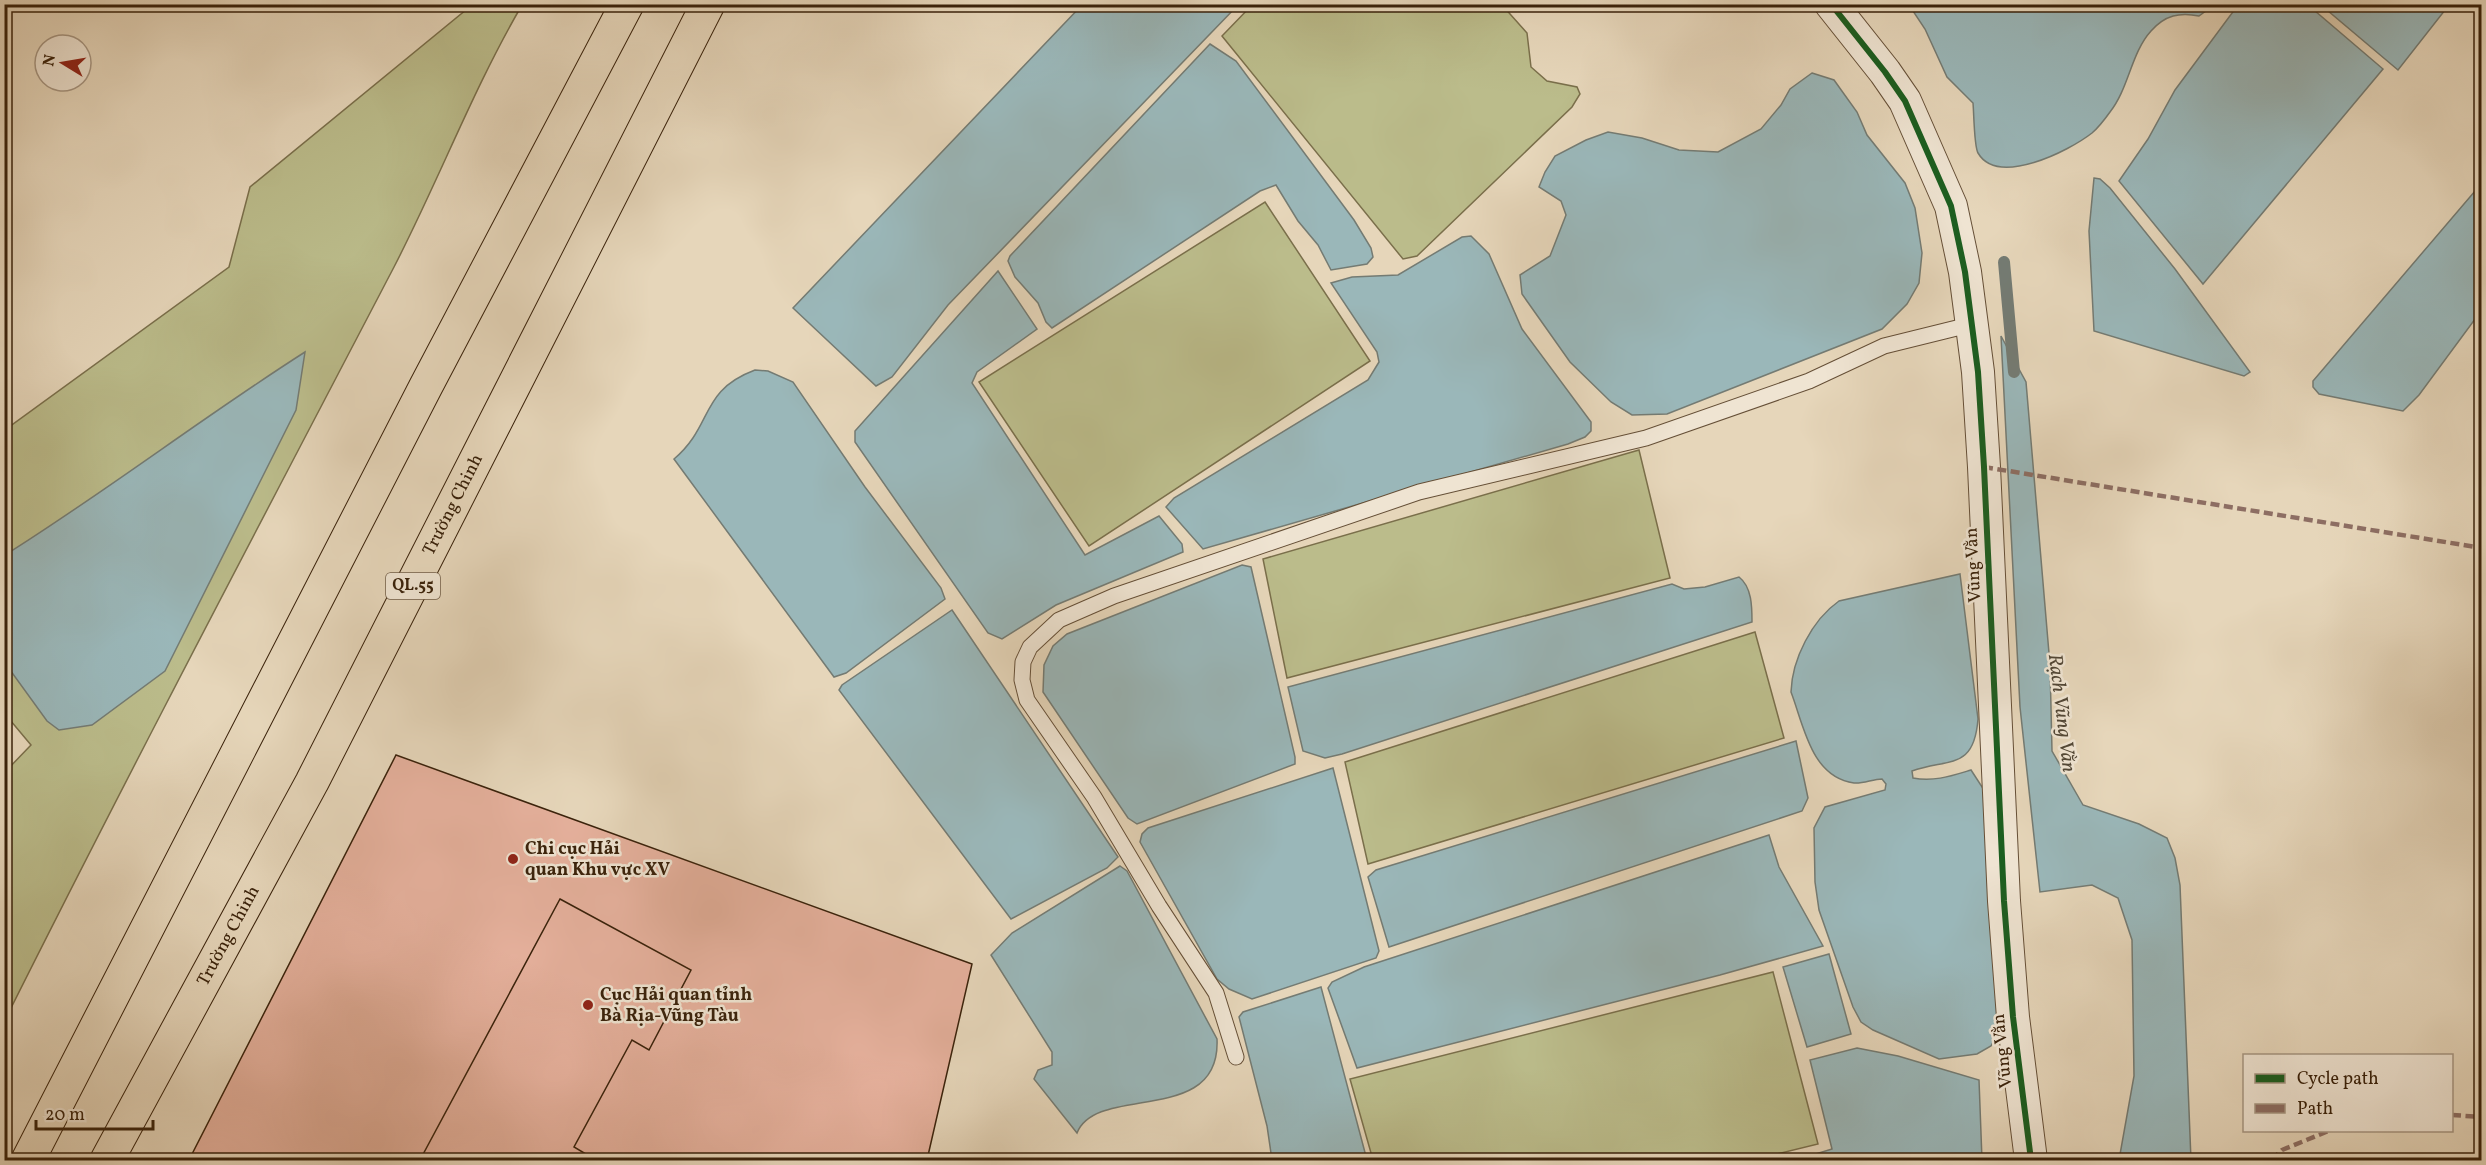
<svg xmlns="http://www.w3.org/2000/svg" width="2486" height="1165" font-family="Vollkorn,serif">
<rect width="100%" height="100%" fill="#e6d6ba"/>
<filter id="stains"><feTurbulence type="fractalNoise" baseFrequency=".00333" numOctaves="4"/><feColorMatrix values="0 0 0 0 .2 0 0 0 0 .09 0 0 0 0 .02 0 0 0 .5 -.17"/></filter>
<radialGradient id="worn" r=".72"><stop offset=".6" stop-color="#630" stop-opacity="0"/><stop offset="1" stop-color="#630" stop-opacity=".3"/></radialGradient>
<!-- green -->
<g fill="#bbbc8b" stroke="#7a6f4b" stroke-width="1.5">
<path d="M472,5h50c-49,84 -83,175 -128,262 -131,251 -263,501 -389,753v-248l26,-27 -26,-31v-284l224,-163 21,-80z"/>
<path d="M1252,5h250l25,28 4,34 16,14 30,6 3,7 -8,13 -155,149 -14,3 -181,-223z"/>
<path d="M1265,202l105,159 -281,185 -110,-164z"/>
<path d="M1639,450l31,128 -383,100 -24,-119z"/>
<path d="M1755,632l29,106 -416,126 -23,-102z"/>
<path d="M1773,972l45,172 -66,16h-379l-23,-81z"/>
</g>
<!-- water -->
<g fill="#9ab7b9" stroke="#747b73" stroke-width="1.5">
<path d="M1082,5h156l-290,300 -56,72 -16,9 -83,-78z"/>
<path d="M1909,5h305l-15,11c-19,-4 -34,-1 -48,15 -20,22 -22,57 -41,81 -5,7 -11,15 -18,21 -23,18 -94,54 -114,20 -4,-7 -4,-39 -5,-50l-26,-26 -22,-48z"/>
<path d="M2238,5h70l75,64 -180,215 -84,-103 29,-42 27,-49z"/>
<path d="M2321,5h128l-51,65z"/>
<path d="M1210,44l26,17 118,159 17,28 2,9 -6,7 -36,6 -13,-25 -20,-24 -22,-36 -16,6 -208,137 -6,-6 -8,-19 -23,-26 -7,-16 2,-5z"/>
<path d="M1812,73l22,7 23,32 10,23 38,48 10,25 7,45 -3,30 -12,21 -25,25 -215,85 -35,1 -21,-13 -41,-40 -48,-68 -2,-19 30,-19 16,-41 -5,-14 -22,-14 6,-15 10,-16 31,-16 22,-8 34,6 37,12 39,2 43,-23 20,-24 9,-16z"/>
<path d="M2094,178l6,1 10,9 65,81 75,103 -6,4 -150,-45 -5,-100z"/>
<path d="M2481,184v127l-62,84 -16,16 -84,-17 -6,-7v-6z"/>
<path d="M1471,236l18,18 33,75 69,93v9l-6,6 -17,7 -365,105 -37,-42 8,-9 194,-118 11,-18 -2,-10 -46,-69 21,-6 46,-2 64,-38z"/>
<path d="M998,271l39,58 -60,43 -5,11 113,172 74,-39 23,28 1,8 -127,53 -54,34 -14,-6 -133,-191v-11z"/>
<path d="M2001,336l25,46 24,283 2,86 31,54 56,19 28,14 8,20 5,27 11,275h-72l15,-84 -2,-136 -14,-42 -26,-13 -52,7 -20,-185z"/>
<path d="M305,352l-9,58 -131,261 -73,54 -33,5 -12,-9 -42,-58v-108c102,-64 198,-138 300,-203z"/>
<path d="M755,370l13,1 25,11 72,105 76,101 4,11 -99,74 -12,4 -160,-218c40,-34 25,-68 81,-89z"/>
<path d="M1242,565l9,2 44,190v7l-158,60 -9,-6 -85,-126 1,-27 9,-19 14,-12z"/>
<path d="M1960,574l18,145c-4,51 -28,39 -66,52l1,7c21,4 38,-2 58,-8l15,23 14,238 -9,15 -14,8 -38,5 -66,-29 -12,-8 -8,-15 -34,-97 -4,-28 -1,-54 11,-21 60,-17 1,-6 -4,-5c-9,0 -19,5 -28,4 -43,-6 -50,-57 -63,-91 1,-33 21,-72 48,-91z"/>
<path d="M1739,577c13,10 13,30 13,45l-410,132 -17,4 -22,-7 -15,-64 384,-103 12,5 21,-2z"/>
<path d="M952,610l166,247 -11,11 -96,51 -172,-229 3,-5z"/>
<path d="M1796,741l12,57 -6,13 -413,136 -21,-70 8,-7z"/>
<path d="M1333,768l46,183 -3,7 -124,41 -23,-10 -12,-10 -77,-137 2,-8 6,-6z"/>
<path d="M1769,835l10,32 44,79 -103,29 -363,93 -29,-80 4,-6 32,-15z"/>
<path d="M1120,866l7,5 90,168c4,88 -120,44 -140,94l-43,-54 4,-9 14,-5v-13l-61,-97 21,-22z"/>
<path d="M1829,954l22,80 -44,13 -24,-80z"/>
<path d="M1321,987l46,173h-95l-5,-34 -28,-109 4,-5z"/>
<path d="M1857,1048l41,8 81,24 3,80h-186l36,-11 -22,-89z"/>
</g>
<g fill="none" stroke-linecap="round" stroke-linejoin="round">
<!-- stream -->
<path stroke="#747b73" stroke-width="12" d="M2004,262l10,110"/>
</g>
<!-- building -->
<g fill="#e5b09c" stroke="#3a220b" stroke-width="1.5">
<path d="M396,755l576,209 -45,196h-738z"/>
<path d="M560,899l131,71 -42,80 -17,-10 -58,107 22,13h-176z"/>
</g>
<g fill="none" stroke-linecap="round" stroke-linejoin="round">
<!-- lane casing -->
<g stroke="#654f37" stroke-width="17">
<path id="lane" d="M1236,1057l-20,-64 -57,-87 -65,-109 -67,-97 -5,-20 1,-18 7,-15 29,-27 55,-24 305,-104 227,-54 163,-57 75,-35 89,-22"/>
</g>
<!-- street casing -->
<g stroke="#654f37" stroke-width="34">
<path id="street" d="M1831,4l54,68 20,29 46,105 14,66 13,100 6,95 20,434 9,116 18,143"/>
</g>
<!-- highway casing -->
<g stroke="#3a220b" stroke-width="35">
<g id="highway">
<path d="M28,1160l398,-774 201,-382"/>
<path id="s1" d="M107,1160l205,-378 396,-778"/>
</g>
</g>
<!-- lane -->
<use href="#lane" stroke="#efe4d2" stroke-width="15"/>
<!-- street -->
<use href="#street" stroke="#efe4d2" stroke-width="32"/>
<!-- highway -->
<use href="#highway" stroke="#e6d6ba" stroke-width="33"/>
<!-- quiet -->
<g stroke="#8d6e63" stroke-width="4.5" stroke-dasharray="9 4.5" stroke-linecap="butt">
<path d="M1984,467l498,81"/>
<path d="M2452,1115l30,2"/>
<path d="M2272,1160l10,-10 49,-20"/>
</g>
<!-- cycleway casing -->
<g stroke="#efe4d2" stroke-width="10">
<path id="cycleway" d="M1831,4l54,68 20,29 46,105 14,66 13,100 6,95 20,434 9,116 18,143"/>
</g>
<!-- cycleway -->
<use href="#cycleway" stroke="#1b5e20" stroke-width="6"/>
</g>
<!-- markers -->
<g fill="#8f2418" stroke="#efe4d2" stroke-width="2">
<circle cx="513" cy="859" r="6"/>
<circle cx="588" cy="1005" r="6"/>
</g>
<g text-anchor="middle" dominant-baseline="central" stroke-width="5" stroke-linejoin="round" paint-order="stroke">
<!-- shield labels -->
<rect fill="#efe4d2" stroke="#705c47" stroke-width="1.5" x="386" y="573" width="54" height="26" rx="4.5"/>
<g font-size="16" font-weight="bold" fill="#3a220b">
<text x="413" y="586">QL.55</text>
</g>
<!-- street labels -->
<g font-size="18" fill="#3a220b" stroke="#efe4d2">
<text stroke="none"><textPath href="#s1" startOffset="741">Trường Chinh</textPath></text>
<text transform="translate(1974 565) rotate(-93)">Vũng Vằn</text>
<text stroke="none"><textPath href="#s1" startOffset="255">Trường Chinh</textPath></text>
<text transform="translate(2003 1051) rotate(-96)">Vũng Vằn</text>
</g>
<!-- poi labels -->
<g font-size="18" font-weight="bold" fill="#3a220b" stroke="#efe4d2" text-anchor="start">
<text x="525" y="849">Chi cục Hải<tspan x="525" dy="21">quan Khu vực XV</tspan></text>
<text x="600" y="995">Cục Hải quan tỉnh<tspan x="600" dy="21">Bà Rịa-Vũng Tàu</tspan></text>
</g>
<!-- water labels -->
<g font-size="20" font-style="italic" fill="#524736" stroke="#efe4d2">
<text transform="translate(2061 713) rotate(83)">Rạch Vũng Vằn</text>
</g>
</g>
<!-- margin -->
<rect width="2486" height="1165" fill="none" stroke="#e6d6ba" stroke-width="24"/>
<rect x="6" y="6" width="2474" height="1153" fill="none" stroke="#3a220b" stroke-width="3"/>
<rect x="12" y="12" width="2462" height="1141" fill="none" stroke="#3a220b" stroke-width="1.5"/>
<!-- legend -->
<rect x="2243" y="1054" width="210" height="78" fill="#efe4d2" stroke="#a79682" stroke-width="1.5"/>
<rect x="2255" y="1074" width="30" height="9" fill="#1b5e20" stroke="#a79682" stroke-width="1.5"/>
<text x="2297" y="1084" font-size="18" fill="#3a220b">Cycle path</text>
<rect x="2255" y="1104" width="30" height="9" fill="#8d6e63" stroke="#a79682" stroke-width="1.5"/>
<text x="2297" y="1114" font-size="18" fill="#3a220b">Path</text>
<!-- north arrow -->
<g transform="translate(63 63) rotate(281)"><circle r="28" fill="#efe4d2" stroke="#a79682" stroke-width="1.5"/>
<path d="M0-4.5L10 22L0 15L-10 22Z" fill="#8f2418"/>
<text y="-9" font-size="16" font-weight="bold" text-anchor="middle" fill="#3a220b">N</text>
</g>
<!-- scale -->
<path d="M36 1120v9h117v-9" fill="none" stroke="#3a220b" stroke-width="3"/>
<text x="45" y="1120" font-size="18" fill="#3a220b" stroke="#efe4d2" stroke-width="4.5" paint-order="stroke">20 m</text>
<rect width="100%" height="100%" filter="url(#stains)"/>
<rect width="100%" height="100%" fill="url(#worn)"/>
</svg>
